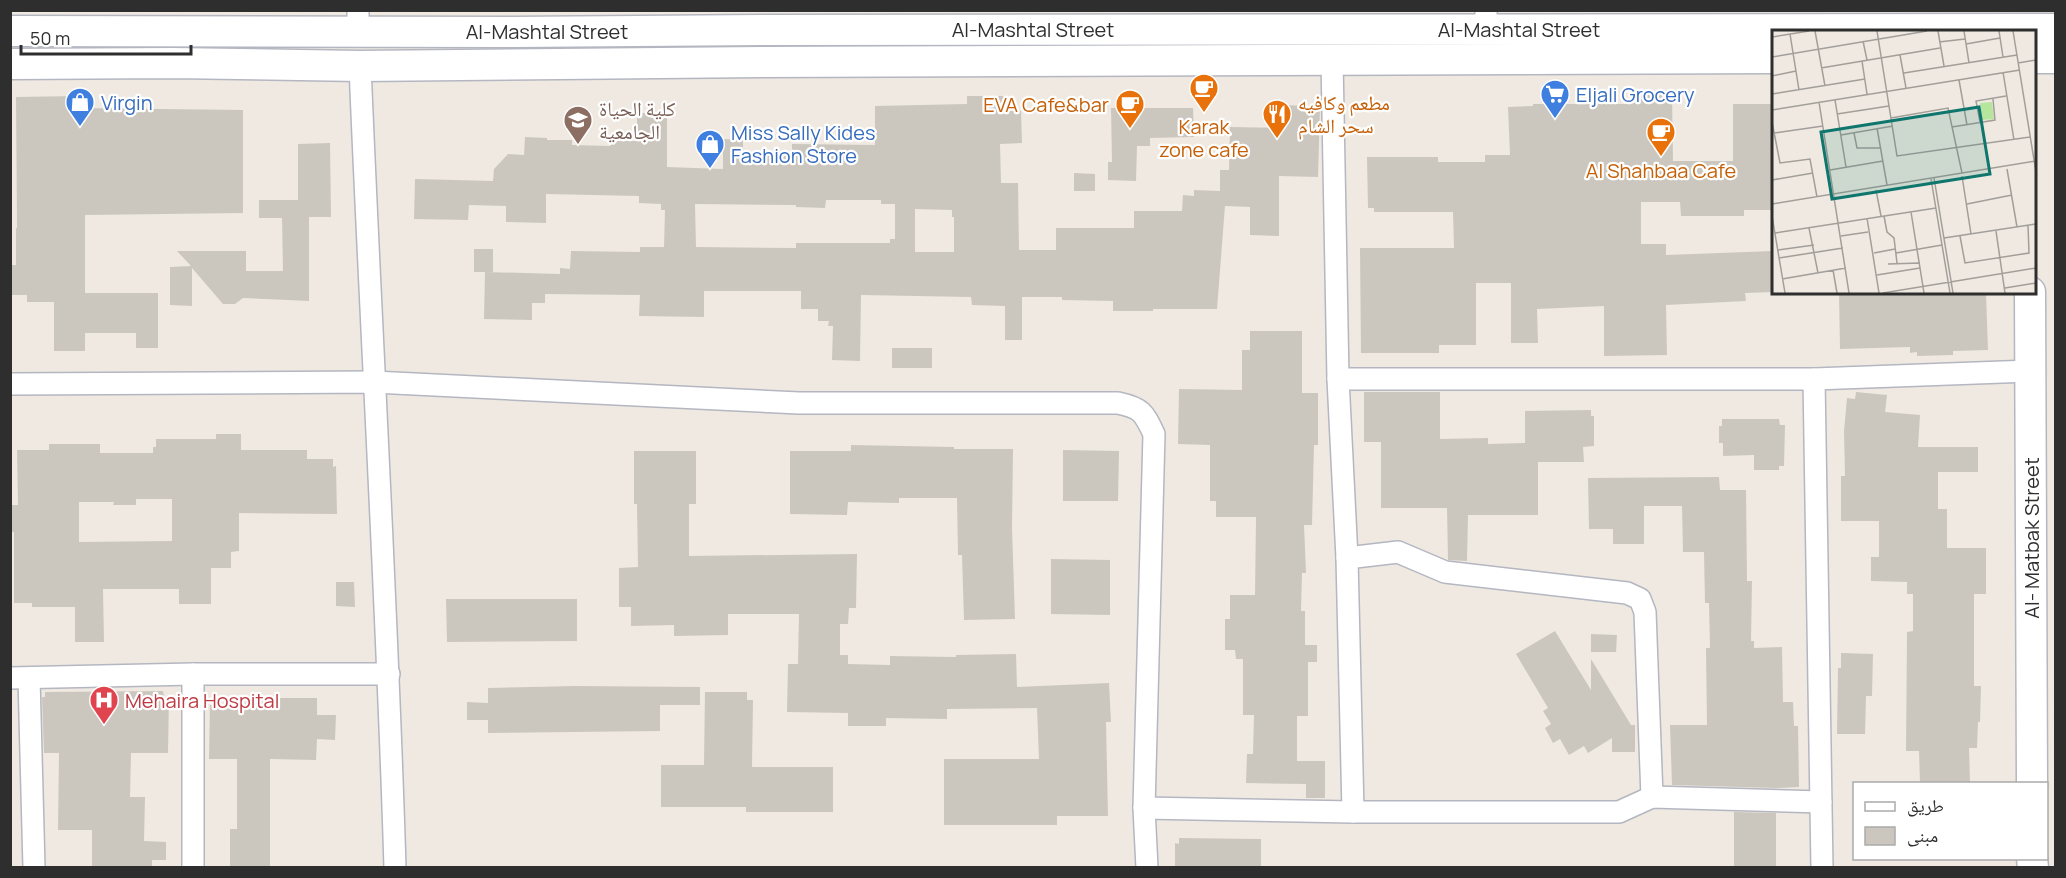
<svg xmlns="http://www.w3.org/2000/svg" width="2066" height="878" font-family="Manrope,'Noto Naskh Arabic',sans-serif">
<rect width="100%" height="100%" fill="#efe9e1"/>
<!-- building -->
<g fill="#cbc7bf" fill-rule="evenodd">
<path d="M1672,93l1,68h60v-57h40v106h-29v6h-63l-1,-14h-39v42h25v11l107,-4v41l-28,1 1,8 -80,4 1,50 -63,1v-50l-67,3 1,34h-27v-60h-35v62h-37v8h-78l-1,-105h94l-1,-36h-79v-4h-6l-1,-51h71v5h47v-7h25l-2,-48 25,-1v-2h92l12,-2v-8z"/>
<path d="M79,96v12l164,2v103l-158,2v78h73v55h-22v-15h-51v18h-31v-49h-27v-7h-17v-30h6v-37h1l-1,-131z"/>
<path d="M967,96h41l1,15h12l1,32 -22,1 1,39h17l1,67h37v-22h78v-17h48l1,-16 11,1v-6l26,1v-21h9l1,-43 55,1 1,-23 34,2 -2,70 -39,-1v60l-29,-1v-28l-25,-1 -8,103h-64v2h-40v-10l-51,-1v-3h-40v43h-17v-34l-33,-1 -1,-8 -110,-2 -1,66 -28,-1 1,-34h-5l1,-5h-11v-12h-17v-18h-97v26l-65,-1 1,-21 -95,-1v9h-13v17l-48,-1 1,-47 75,2v-6l10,1 1,-18 69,1v-5h24l1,-37h-4v-6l-22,-1v-7l-93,-2v29l-40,-1v-16l-37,-1 -1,15 -54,-1 1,-40 78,2 1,-12 14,-15 16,1 1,-18 22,1v2h25v5l38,1 1,-5h26v-28h30v54l56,2v-30l20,1v12h49v-8l83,1v-39l92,-2zM826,200h55v4h14v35h-5v4h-94v5l-100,-1 -1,-43 101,1v2l29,1zM915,209l37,1v7h2v35h-39z"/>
<path d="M1111,108h82l1,29 -44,1v8h-13l-1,35 -28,-1v-18h4z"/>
<path d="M330,143l1,74h-22v84l-66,-3 -8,6h-12l-31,-36v38l-22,-1v-38l21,-1 -14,-15h69v20h37l-1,-53h-23v-18h39v-56z"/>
<path d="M1074,173l21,1v17h-21z"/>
<rect x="474" y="249" width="19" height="23"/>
<path d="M1839,292l147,2 2,56 -35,1v4l-36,1v-4l-7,1v-6l-70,2z"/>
<path d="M1250,331h52v62h16v52h-4l-2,80h-8l2,48h-4l-1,38h4v34h12v17h-9v54h-11v45h28v37h-19v-14l-60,-1 1,-29h6l1,-39h-11v-56h-7l-1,-9h-10v-31h5v-24h25l1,-78h-40v-16h-6v-56l-32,-1 1,-55 63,1v-40h8z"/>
<rect x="892" y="348" width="40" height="20"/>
<path d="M1364,392h76v47l48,-1v6l37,-1v-32l66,-1v6h3v30l-11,1 1,15h-46v53h-70l-1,46 -19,-1 -1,-52h-66v-66h-17z"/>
<path d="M1856,392l31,3 -2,17 35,3 -2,32h60v25h-40v37h9v39h39v46h-12v92h7l-1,36h-2l-1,26h-8l1,35h-50l-1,-32h-13l1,-119 6,-1v-37h-6v-12l-36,-1v-24h8v-36h-38v-45h4l-1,-45 3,-33 8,1z"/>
<path d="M1722,419h57l1,6h5l-1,41h-5v4h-25v-15l-31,1v-13h-4v-17h3z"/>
<path d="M216,434h25v16h66v9h26v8l3,-1 1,48 -98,-1v38l-8,1v16h-20v36h-32v-15h-76l1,53h-29v-35h-43v-4h-18v-71h-4v-27h8l-1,-55h32v-6h51v9h53v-6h3v-8h60zM136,499h36v42l-93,1v-40h35l-1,3h23z"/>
<path d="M851,445l103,2v2h59l-1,79 3,91 -51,1 -2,-65h-4l-1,-57h-58v5l-51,-1 -1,13 -57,-1v-63h61z"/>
<path d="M1063,450l56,1 -1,50h-55z"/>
<path d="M634,451h62v53h-7v52l168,-2 -1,54h-7l-1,16h-8v31h8v9l42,1v-9l66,1v-2l60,-1 1,33 92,-4 2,39h-5l2,94h-51v9h-113v-66h95l-2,-51 -90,1v10l-61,-1v8h-38v-13l-61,-1 1,-48h10l1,-50h-71v21l-54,1v-11l-43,1v-19h-12v-39l19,-1 -1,-63h-3z"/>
<path d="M1719,477l1,13h26l1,91h5l-1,60h3v7l28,-1 1,55h10l1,24h4l1,61 -23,1 -104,-3 -2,-60h37l-1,-77h4l-1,-45h-4l-1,-51h-21l-1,-46h-38v38h-31v-15h-24l-1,-51z"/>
<path d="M1051,559l59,1v55l-59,-1z"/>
<path d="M336,582h18l1,25 -19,-1z"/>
<path d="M446,599h131v42l-130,1z"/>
<path d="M1555,631l36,59v-31l40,66h4v27h-23v-14l-24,15 -4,-7 -15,9 -9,-16 -7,4 -8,-15 6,-4 -8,-13 5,-3 -32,-54z"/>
<path d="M1591,634l26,1 -1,17h-25z"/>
<path d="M1841,653l32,1 -1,42h-6l-1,38h-28l1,-66h3z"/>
<path d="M575,686l125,1v18h-40v26l-172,2v-13h-21v-18l21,1v-15z"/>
<path d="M163,691l1,6h5l-1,56h-37l-1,44h15l-1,44 22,1v18h-14v7h-60v-37h-34l1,-77h-15l-2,-56h3v-5z"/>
<path d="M705,692h42v8h6l-1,67h81v45h-87v-5h-85v-42h43z"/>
<path d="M279,698h38v17h19l-1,25 -18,-1 -1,21 -46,-1v108h-40v-38h7v-70h-28l1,-54 35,1 1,-5 33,1z"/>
<path d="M1734,812l42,1v54h-42z"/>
<path d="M1179,838l82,1v28h-86v-24l4,1z"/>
</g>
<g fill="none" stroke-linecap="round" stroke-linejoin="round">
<!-- street casing -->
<g stroke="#b4b7c1" stroke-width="24">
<g id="street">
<path d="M1486,10v19"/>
<path d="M358,32v-22"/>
<path d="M1332,60l6,319 9,179 6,254"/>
<path d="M360,66c11,267 27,534 35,802"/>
<path d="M1338,379h476l216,-8"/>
<path d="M1814,379l8,489"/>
<path d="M10,384l364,-2 425,21h319c24,5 26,10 36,31l-10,374 3,60"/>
<path d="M1347,558l51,-6 47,20 182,21 13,6 5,13 7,185"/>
<path d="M10,678l183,-4h196"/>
<path d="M29,678l5,190"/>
<path d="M1144,808l209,4h266l33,-15 169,5"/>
<path d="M193,868v-194"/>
</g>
</g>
<!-- secondary casing -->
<g stroke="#b4b7c1" stroke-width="33">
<g id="secondary">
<path d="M10,31l504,1 248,-2 1294,-1"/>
<path d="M2034,58h22"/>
<path d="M10,64l162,-1 188,3 402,-4 1012,-4"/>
<path d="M2030,292l2,492"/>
<path d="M2032,858l1,10"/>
</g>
</g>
<!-- street -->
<use href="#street" stroke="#fff" stroke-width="21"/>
<!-- secondary -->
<use href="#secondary" stroke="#fff" stroke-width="30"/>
</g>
<!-- icons -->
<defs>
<g id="cafe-pin" transform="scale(1.5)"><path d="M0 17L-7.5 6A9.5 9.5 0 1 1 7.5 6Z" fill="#e8710a" stroke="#fff"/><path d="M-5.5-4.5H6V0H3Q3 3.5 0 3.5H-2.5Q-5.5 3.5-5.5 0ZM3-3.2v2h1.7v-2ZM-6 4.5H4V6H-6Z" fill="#fff"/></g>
<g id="supermarket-pin" transform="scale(1.5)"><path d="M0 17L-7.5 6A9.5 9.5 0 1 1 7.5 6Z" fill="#3f7fe0" stroke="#fff"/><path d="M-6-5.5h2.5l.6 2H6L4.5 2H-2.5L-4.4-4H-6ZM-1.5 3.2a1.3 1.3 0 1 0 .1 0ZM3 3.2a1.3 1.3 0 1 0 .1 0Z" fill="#fff"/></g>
<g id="shop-pin" transform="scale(1.5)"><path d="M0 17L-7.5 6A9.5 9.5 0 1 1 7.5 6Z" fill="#3f7fe0" stroke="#fff"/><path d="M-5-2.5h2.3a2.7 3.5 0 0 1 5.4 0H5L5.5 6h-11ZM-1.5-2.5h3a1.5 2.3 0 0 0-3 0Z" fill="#fff"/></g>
<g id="restaurant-pin" transform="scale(1.5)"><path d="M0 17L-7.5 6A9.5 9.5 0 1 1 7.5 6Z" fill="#e8710a" stroke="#fff"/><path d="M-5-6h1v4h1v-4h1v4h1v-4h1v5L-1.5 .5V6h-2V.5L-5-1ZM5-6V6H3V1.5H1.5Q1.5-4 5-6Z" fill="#fff"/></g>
<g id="university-pin" transform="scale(1.5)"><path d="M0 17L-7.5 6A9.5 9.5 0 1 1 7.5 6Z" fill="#8d6e63" stroke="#fff"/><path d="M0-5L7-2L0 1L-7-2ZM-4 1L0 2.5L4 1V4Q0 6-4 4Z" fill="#fff"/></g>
<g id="hospital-pin" transform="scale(1.5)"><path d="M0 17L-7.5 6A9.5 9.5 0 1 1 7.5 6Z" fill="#e0444e" stroke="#fff"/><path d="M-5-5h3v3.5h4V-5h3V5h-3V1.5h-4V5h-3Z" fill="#fff"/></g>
</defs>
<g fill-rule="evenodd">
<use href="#cafe-pin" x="1204" y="88"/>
<use href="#supermarket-pin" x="1555" y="94"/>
<use href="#shop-pin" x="80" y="102"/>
<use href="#cafe-pin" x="1130" y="104"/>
<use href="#restaurant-pin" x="1277" y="114"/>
<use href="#university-pin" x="578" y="120"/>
<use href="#cafe-pin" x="1661" y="132"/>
<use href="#shop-pin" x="710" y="144"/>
<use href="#hospital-pin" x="104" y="700"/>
</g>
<g text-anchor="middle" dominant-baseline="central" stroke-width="4.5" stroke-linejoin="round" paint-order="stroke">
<!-- street labels -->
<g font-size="20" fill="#2e2e2e" stroke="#fff">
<text x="1033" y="29">Al-Mashtal Street</text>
<text x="1519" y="29">Al-Mashtal Street</text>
<text x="547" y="31">Al-Mashtal Street</text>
<text transform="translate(2031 538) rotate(-90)">Al- Matbak Street</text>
</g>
<!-- shop labels -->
<g font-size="20" fill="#366cbe" stroke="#fff" text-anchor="start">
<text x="1576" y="94">Eljali Grocery</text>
<text x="101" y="102">Virgin</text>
<text x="731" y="132">Miss Sally Kides<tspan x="731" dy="23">Fashion Store</tspan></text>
</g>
<!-- food labels -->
<g font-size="20" fill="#c56008" stroke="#fff">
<text x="1298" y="102" text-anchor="start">مطعم وكافيه<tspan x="1298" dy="23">سحر الشام</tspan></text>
<text x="1109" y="104" text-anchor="end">EVA Cafe&amp;bar</text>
<text x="1204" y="126">Karak<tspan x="1204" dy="23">zone cafe</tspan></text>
<text x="1661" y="170">Al Shahbaa Cafe</text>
</g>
<!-- education labels -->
<g font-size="20" fill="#785e54" stroke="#fff" text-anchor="start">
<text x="599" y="108">كلية الحياة<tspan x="599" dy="23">الجامعية</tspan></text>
</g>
<!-- health labels -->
<g font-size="20" fill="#be3a42" stroke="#fff" text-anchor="start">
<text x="125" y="700">Mehaira Hospital</text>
</g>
</g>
<!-- overview -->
<g transform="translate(1772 30)">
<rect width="264" height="264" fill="#efe9e1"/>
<path d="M220,72l2,17 -12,1 -2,-17z" fill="#b6e59e"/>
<path fill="none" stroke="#a29e99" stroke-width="1.5" d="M43,1l10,55M105,1l20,125 133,-19M166,1l6,35M192,1l5,32M227,1l4,26M241,1l23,141M18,4l9,56M0,7l37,-6M91,11l4,19M167,12l26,-3M194,14l34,-6M128,25l6,33M0,27l155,-26M90,31l5,33M246,33l18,-3M49,38l119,-20M231,42l11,68M132,43l113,-18M0,46l24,-5M187,50l8,45M0,64l93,-15M63,70l11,67M47,72l30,191M0,80l248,-40M65,84l52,-8M119,88l57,-10 14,65M0,92l8,41 30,-4 7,38M208,92l-4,-21 30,-5M180,97l43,-7 -2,-21M105,98l10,57M2,103l49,-7M82,103l3,15h23M69,105l52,-9M235,139l10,58M58,140l53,-9M190,146l9,58M162,148l19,115M159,149l19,114M0,150l41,-7M104,160l5,26M0,174l264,-43M195,174l45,-9M139,182l13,81M0,186l13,77M112,186l3,16 7,6 3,25M95,188l12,75M37,198l9,45M224,201l9,62M3,203l161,-25M69,206l27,-4M188,206l5,27 64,-10 -1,-28M172,208l92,-14M6,220l36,-5M102,223l21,-4M124,223l46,-8M7,228l64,-10M116,234l32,-1M61,240l4,23M105,245l43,-7M10,249l64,-11M233,258l31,-5M111,263l153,-25"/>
<path fill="#0f766e" fill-opacity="0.15" stroke="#0f766e" stroke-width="3" d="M207,77l11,67 -158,25 -11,-67z"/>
<rect width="264" height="264" fill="none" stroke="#2e2e2e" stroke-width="3"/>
</g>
<!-- border -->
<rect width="2066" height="878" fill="none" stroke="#2e2e2e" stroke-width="24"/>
<!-- legend -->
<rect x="1853" y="782" width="195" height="78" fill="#ffffff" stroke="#ababab" stroke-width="1.5"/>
<rect x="1865" y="802" width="30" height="9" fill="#ffffff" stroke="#ababab" stroke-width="1.5"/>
<text x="1907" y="812" font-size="18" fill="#2e2e2e">طريق</text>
<rect x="1865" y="827" width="30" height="18" fill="#cbc7bf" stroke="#ababab" stroke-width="1.5"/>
<text x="1907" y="842" font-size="18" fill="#2e2e2e">مبنى</text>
<!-- scale -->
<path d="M21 45v9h170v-9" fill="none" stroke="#2e2e2e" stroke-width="3"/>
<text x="30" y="45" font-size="18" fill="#2e2e2e" stroke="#ffffff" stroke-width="4.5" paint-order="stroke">50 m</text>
</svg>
